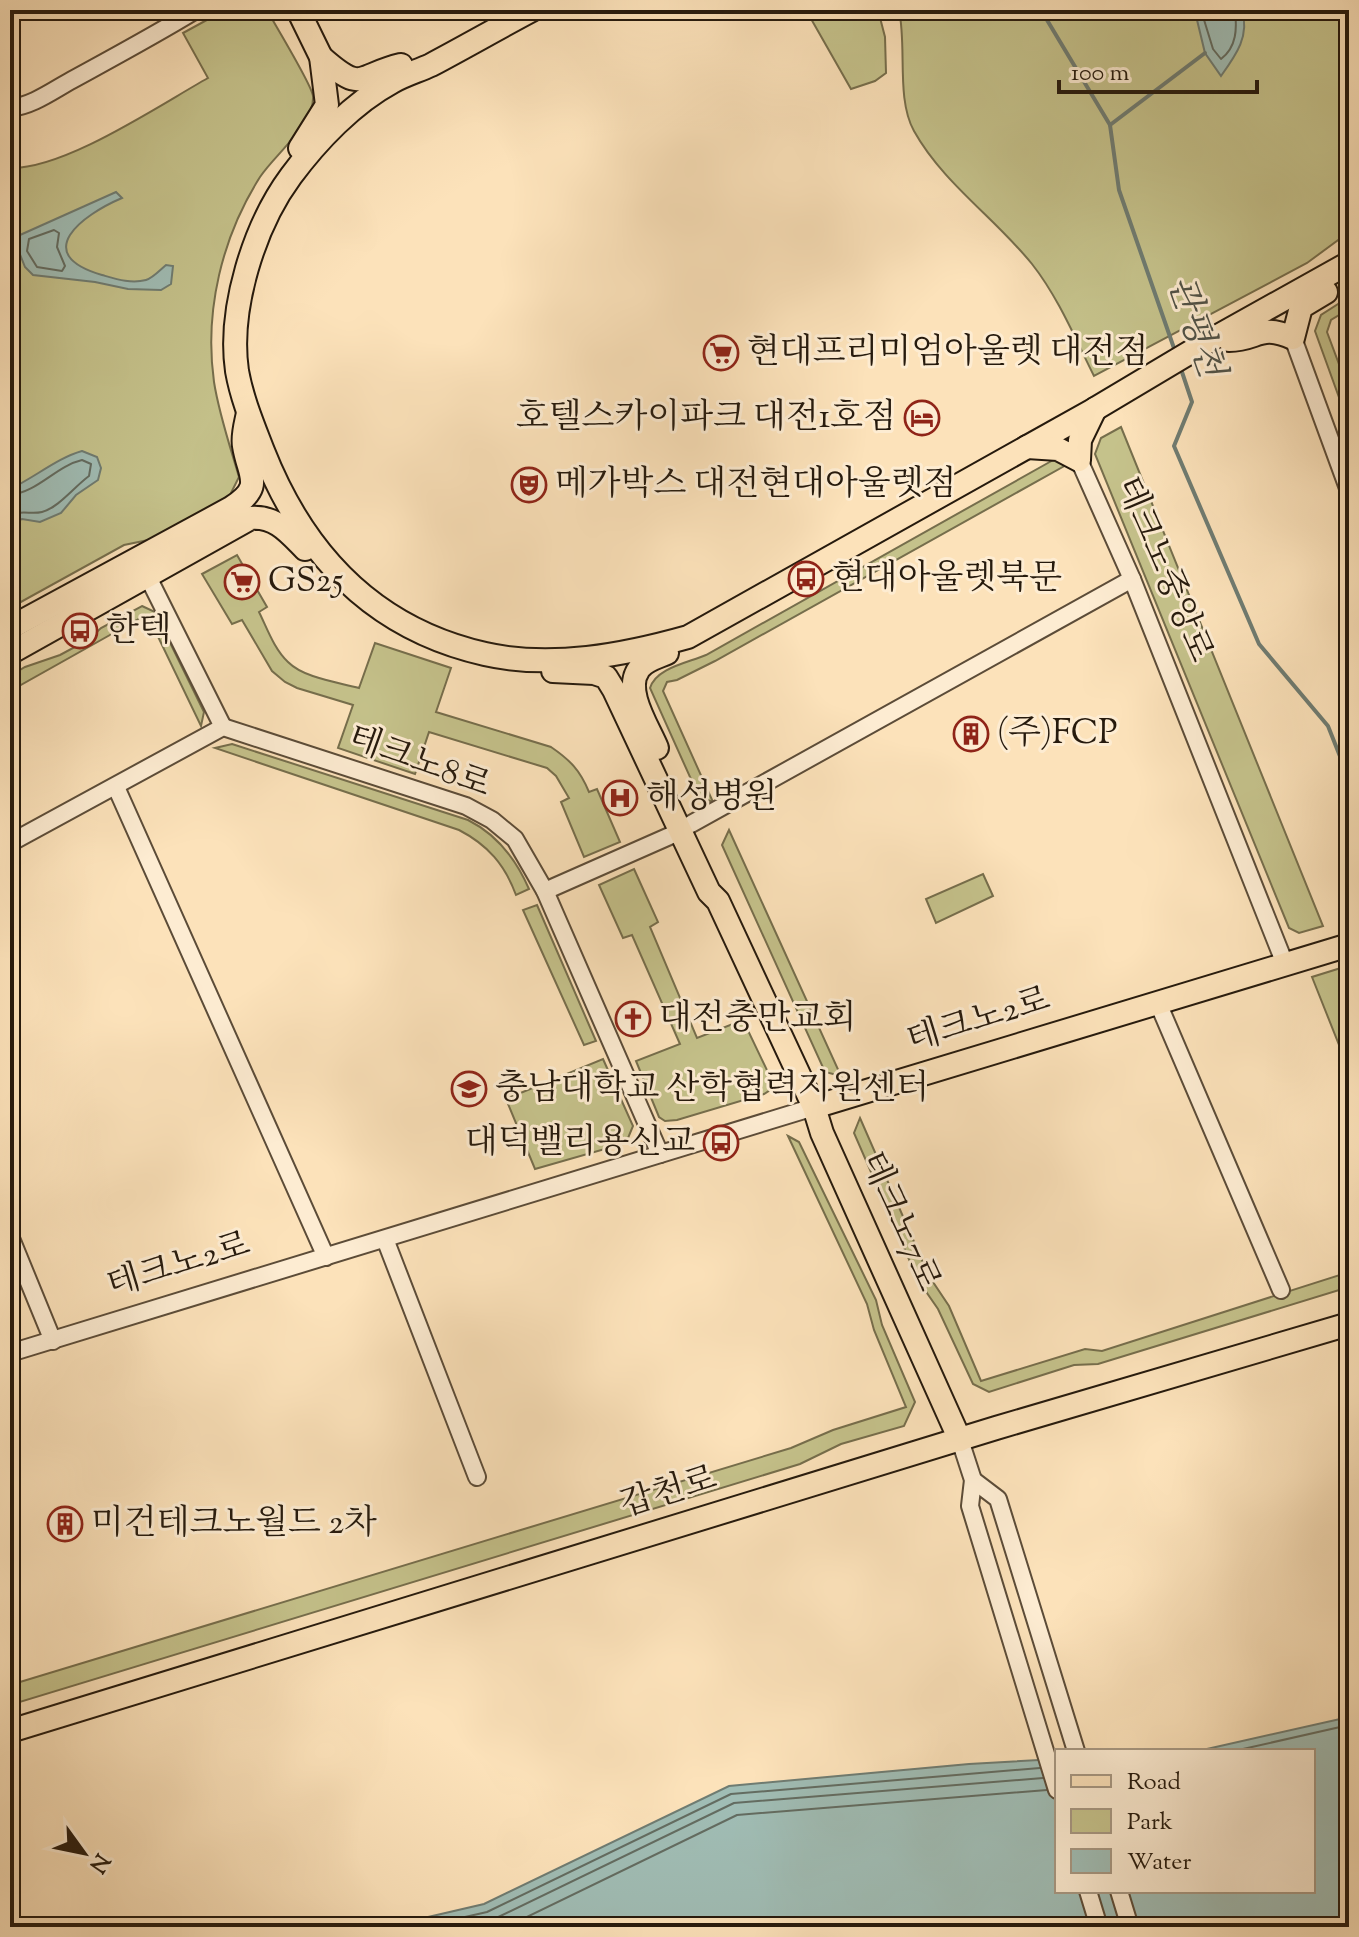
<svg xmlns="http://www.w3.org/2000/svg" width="1359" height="1937" font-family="'Sorts Mill Goudy','Noto Serif KR',serif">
<rect width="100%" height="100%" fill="#fce2ba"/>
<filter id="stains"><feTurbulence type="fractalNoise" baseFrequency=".0025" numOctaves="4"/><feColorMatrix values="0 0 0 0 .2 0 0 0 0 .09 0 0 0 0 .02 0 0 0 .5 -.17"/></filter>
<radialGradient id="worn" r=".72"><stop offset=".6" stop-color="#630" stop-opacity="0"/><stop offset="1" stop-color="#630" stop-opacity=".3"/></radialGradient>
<!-- green -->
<g fill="#c5c28b" stroke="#766e4c" stroke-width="2">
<path d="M225,10h42c8,15 45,75 46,86 2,28 -38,58 -53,81 -38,60 -56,134 -46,205 5,32 16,64 25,95l-9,18 -72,43 -34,7 -114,63v-440c55,1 148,-62 198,-90l-25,-45z"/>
<path d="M806,10h72l7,27 1,36 -11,8 -24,8z"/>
<path d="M899,10h450v222l-42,31 -213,113c-19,-38 -36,-79 -62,-112 -37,-46 -89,-81 -118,-133 -18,-32 -7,-84 -15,-121z"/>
<path d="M1349,297v12l-18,11 -4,12 22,59v34l-34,-94 6,-16z"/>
<path d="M1121,427l202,499 -24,7 -10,-5 -194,-474 6,-16z"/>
<path d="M1055,459l13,5 -353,197 -38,19 -10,2 -4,9 50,111 -14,-5 -49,-109c6,-20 37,-25 56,-33z"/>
<path d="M237,555l30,52 -8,5c8,16 15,37 29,50 16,16 49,20 71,26l16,-45 76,25 -15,44 115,35c19,13 29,23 38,45l8,-3 23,53 -36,15 -23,-55 8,-4 -13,-22 -9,-8 -118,-36 -14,42 -77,-26 15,-43 -56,-17 -12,-6 -13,-11 -30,-51 -10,4 -30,-50z"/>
<path d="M142,606l13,6 49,100 -3,14 -51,-106 -8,-3 -132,74v-15l15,-9 35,-12 28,-15 13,-12z"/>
<path d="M232,744l236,76c30,15 48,39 61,69l-13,6c-11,-30 -28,-50 -57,-65l-244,-82z"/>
<path d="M729,830l112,246 -16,-4 -103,-227z"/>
<path d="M634,869l24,53 -8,5 47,111 46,-18 32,67 -11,7 -87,26 -12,1 -6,-4 -23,-56 44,-17 -48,-109 -9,3 -24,-53z"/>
<path d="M983,874l10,22 -57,27 -10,-24z"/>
<path d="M537,905l59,136 -12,4 -61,-135z"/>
<path d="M1344,967l5,10v93l-37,-93z"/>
<path d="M603,1059l30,67 -7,17 -91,26 -29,-70z"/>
<path d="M860,1118l69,158 20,30 32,75 104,-32 17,2 247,-79v15l-251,77 -24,1 -85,27 -16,-8 -35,-75 -20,-29 -64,-147z"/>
<path d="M788,1136l11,6 77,158 6,25 33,77 -11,24 -63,18 -41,20 -790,241v-20l781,-237 42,-18 73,-23 -32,-77 -7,-26z"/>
</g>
<!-- water -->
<g fill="#a0bdb5" stroke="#6f7c72" stroke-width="2">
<path d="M1191,10h51c8,26 -6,45 -21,66l-16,-23 -8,-33z"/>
<path d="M116,192l6,6c-40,17 -92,56 -20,77 14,4 29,9 44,5 7,-2 14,-10 20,-15l7,1 -2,18 -10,6 -33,-1 -33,-7 -62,-7 -8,-8 -6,-15 1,-17z"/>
<path d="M82,451l15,6 4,11 -3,12 -22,15 -15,18 -21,9 -18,-3 -12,7v-37c24,-11 47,-31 72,-38z"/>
<path d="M1349,1717v210h-964l99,-23 245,-118 240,-22 88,-5v132h256v-140h-115z"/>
</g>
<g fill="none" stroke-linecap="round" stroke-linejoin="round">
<!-- shore -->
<g stroke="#636c61" stroke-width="2">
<path d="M1201,10l12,39 8,10c16,-12 16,-31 14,-49"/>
<path d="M54,230l5,3 -2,14 8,19 -3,5 -25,-4 -10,-16 2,-12z"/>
<path d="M10,495c28,-3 46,-29 72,-35l9,4 -2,12c-15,11 -31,32 -47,36 -13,3 -18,-3 -32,4"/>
<path d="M1234,1751l115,-26"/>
<path d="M421,1927l66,-15 244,-118 309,-26"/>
<path d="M466,1927l26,-7 242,-117 309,-25"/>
<path d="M506,1927l231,-112 310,-25"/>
</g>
<!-- stream -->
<g stroke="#6f7c72" stroke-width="4">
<path d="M1041,10l69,115 9,65 57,164"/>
<path d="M1110,125l95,-72"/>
<path d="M1180,366l12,36 -18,44 85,198 69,82 21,53"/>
</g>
<!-- minor casing -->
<g stroke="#5c4c38" stroke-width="20">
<g id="minor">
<path d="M10,108c22,-2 42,-17 62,-28 42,-23 83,-45 124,-70"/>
<path d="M1293,338l56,153"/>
<path d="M1079,460l53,119 153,385"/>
<path d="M147,575l76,152"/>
<path d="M116,787l210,470"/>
<path d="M691,824l441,-245"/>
<path d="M10,843l213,-116 243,79 26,14 23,19 30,52 115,263"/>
<path d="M545,891l136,-60"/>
<path d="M1158,1003l123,287"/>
<path d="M10,1236l43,105"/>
<path d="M385,1239l92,238"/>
<path d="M10,1353l804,-246"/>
<path d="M960,1440l13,40 -3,26 87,284"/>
<path d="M973,1480l25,19 78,252"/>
<path d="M1088,1891l11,36"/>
<path d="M1119,1891l11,36"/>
</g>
</g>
<!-- major casing -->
<g stroke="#261a0d" stroke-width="26">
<g id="major">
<path d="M298,10l23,47 6,48 -27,43"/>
<path d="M532,10c-34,18 -67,37 -101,55 -13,6 -27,10 -39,17 -39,21 -75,59 -101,94 -37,50 -63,133 -54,195 5,28 16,54 26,80 41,104 111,178 222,203 66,15 139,1 203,-17l407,-228 114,-68 140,-78"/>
<path d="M321,57c42,37 35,19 80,8"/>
<path d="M1229,340c29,0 30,-17 64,-2l8,-31 25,-15"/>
<path d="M1027,447l31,2 21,11 1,-20 15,-31"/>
<path d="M10,628l221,-120c34,-22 18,-31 13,-62 -2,-10 2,-23 4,-33"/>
<path d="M10,653l241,-135c25,-2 38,15 54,31"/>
<path d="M553,671l41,2 12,4 8,13 95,202 9,9 96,206 8,26 138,307"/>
<path d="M657,748c-8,-20 -34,-58 -18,-79 6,-9 19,-12 28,-16"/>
<path d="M814,1107l535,-162"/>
<path d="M10,1731l986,-303 353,-104"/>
</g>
</g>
<!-- minor -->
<use href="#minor" stroke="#fdecd2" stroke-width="16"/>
<!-- major -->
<use href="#major" stroke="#fce2ba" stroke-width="22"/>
</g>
<!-- icons -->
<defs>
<g id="supermarket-ring" transform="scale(1.8)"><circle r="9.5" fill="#fdecd2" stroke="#8f2418" stroke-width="1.5"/><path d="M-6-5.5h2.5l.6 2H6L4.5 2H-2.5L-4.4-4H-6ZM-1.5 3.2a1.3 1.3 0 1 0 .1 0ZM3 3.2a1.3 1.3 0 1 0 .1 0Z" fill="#8f2418"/></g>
<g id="hotel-ring" transform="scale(1.8)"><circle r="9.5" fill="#fdecd2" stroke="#8f2418" stroke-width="1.5"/><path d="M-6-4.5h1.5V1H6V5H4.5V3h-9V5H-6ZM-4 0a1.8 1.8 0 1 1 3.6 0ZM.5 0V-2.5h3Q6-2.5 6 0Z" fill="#8f2418"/></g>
<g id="theatre-ring" transform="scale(1.8)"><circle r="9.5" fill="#fdecd2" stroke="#8f2418" stroke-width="1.5"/><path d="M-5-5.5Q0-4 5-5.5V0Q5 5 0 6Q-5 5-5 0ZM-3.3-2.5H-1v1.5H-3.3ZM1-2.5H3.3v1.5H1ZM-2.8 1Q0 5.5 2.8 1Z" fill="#8f2418"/></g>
<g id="bus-ring" transform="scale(1.8)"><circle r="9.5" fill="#fdecd2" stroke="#8f2418" stroke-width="1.5"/><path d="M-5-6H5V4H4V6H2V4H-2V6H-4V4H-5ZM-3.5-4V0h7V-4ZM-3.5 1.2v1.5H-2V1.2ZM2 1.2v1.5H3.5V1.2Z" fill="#8f2418"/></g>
<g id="building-ring" transform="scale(1.8)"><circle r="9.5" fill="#fdecd2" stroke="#8f2418" stroke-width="1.5"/><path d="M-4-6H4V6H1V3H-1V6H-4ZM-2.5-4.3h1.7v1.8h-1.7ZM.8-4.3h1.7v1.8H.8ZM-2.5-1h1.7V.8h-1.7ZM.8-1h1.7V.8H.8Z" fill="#8f2418"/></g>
<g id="hospital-ring" transform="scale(1.8)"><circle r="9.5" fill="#fdecd2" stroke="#8f2418" stroke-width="1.5"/><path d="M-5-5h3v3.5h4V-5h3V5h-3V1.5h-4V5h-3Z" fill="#8f2418"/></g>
<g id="church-ring" transform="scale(1.8)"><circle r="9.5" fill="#fdecd2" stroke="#8f2418" stroke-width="1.5"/><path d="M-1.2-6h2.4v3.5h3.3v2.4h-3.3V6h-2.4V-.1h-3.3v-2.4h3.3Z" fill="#8f2418"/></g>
<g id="university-ring" transform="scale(1.8)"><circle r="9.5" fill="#fdecd2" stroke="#8f2418" stroke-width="1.5"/><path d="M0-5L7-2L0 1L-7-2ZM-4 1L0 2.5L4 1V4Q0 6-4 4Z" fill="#8f2418"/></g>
</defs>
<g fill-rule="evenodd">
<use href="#supermarket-ring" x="721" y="353"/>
<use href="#hotel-ring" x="922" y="418"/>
<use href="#theatre-ring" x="529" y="485"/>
<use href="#bus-ring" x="806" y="579"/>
<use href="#supermarket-ring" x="242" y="582"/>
<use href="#bus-ring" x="80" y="631"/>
<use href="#building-ring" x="971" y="734"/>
<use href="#hospital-ring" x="620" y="798"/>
<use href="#church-ring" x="633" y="1019"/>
<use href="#university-ring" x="469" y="1089"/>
<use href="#bus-ring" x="721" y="1143"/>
<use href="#building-ring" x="65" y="1524"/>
</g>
<g text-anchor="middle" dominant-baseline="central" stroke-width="6" stroke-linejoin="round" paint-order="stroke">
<!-- poi labels -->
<g font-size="34" fill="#261a0d" stroke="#fdecd2" text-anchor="start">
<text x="747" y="353">현대프리미엄아울렛 대전점</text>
<text x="896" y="418" text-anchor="end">호텔스카이파크 대전1호점</text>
<text x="555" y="485">메가박스 대전현대아울렛점</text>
<text x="832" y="579">현대아울렛북문</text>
<text x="268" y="582">GS25</text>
<text x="106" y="631">한텍</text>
<text x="997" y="734">(주)FCP</text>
<text x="646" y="798">해성병원</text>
<text x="659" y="1019">대전충만교회</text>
<text x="495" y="1089">충남대학교 산학협력지원센터</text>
<text x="695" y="1143" text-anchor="end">대덕밸리용신교</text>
<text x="91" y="1524">미건테크노월드 2차</text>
</g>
<!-- street labels -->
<g font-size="34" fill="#261a0d" stroke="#fdecd2">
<text transform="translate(1163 570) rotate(67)">테크노중앙로</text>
<text transform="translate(419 763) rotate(20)">테크노8로</text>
<text transform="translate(979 1021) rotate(-17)">테크노2로</text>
<text transform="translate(899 1222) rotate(66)">테크노7로</text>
<text transform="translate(179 1266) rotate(-17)">테크노2로</text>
<text transform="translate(669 1493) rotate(-17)">갑천로</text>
</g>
<!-- water labels -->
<g font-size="36" font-style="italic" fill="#515348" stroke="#fdecd2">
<text transform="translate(1194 327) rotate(71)">관평천</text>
</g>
</g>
<!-- margin -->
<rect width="1359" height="1937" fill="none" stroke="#fce2ba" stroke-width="40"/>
<rect x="12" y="12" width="1335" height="1913" fill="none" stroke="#261a0d" stroke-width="4"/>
<rect x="20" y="20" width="1319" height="1897" fill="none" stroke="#261a0d" stroke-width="2"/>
<!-- legend -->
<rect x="1055" y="1749" width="260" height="144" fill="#fdecd2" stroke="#a79883" stroke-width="2"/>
<rect x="1071" y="1775" width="40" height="12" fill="#fce2ba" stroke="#a79883" stroke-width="2"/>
<text x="1127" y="1789" font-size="24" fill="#261a0d">Road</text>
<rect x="1071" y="1809" width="40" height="24" fill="#c5c28b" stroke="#a79883" stroke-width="2"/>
<text x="1127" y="1829" font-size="24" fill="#261a0d">Park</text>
<rect x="1071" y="1849" width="40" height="24" fill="#a0bdb5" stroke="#a79883" stroke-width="2"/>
<text x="1127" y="1869" font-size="24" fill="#261a0d">Water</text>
<!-- north arrow -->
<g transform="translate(84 1853) rotate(123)" stroke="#fdecd2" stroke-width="6" paint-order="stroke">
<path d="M0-6L14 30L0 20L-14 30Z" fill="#261a0d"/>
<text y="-12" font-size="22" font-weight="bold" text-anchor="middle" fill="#261a0d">N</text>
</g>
<!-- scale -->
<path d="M1059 80v12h198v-12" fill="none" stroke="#261a0d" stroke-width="4"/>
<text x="1071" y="80" font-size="24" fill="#261a0d" stroke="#fdecd2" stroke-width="6" paint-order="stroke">100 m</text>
<rect width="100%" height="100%" filter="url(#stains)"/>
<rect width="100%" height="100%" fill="url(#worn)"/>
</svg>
